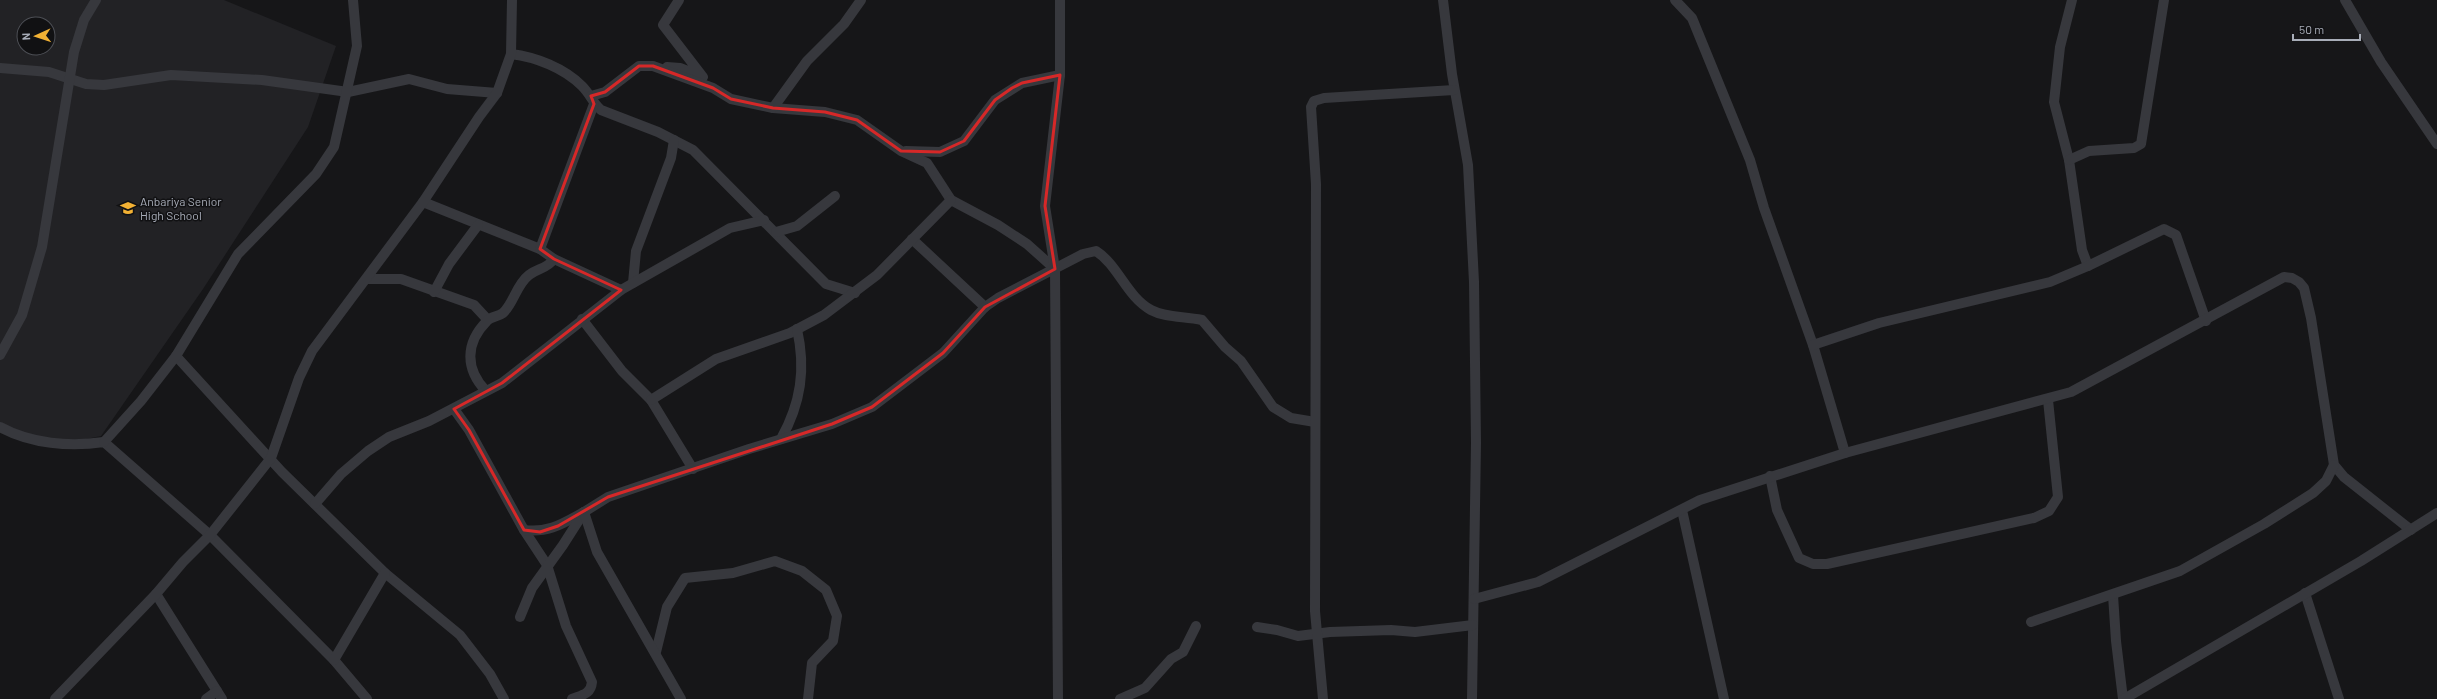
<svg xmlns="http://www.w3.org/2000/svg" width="2437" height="699" font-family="Barlow,sans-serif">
<rect width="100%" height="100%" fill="#161618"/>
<!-- built -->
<path fill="#222225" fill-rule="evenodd" d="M0,0h224l112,46 -28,81 -105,162 -102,147 -25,5 -29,-1 -25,-6 -22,-11zM24,24h24v24h-24z"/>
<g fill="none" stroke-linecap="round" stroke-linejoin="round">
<!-- minor -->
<g stroke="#37383d" stroke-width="10">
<path d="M1443,0l9,74 16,91 6,117 2,161 -4,256"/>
<path d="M1675,0l17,18 58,142 14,48 49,137 32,108"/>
<path d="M2072,0l-12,47 -6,55 15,58 13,90 6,16"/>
<path d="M2345,0l36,62 56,82"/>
<path d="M511,54c25,3 53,14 71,32 8,8 11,17 19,24l57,22 35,18 133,134 29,9"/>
<path d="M667,67l13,1 23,9 -40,-52 16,-25"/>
<path d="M0,68l49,4 37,12 18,1 67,-10 91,5 86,12 61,-13 38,10 50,4"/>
<path d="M591,96l14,-4 34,-26h14l60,22 18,11 42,9 52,4 32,8 44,31 26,12 24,37 47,25 29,19 28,25"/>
<path d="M773,108l34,-47 37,-37 17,-24"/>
<path d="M906,151l34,1 24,-11 31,-41 27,-17 38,-8"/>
<path d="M2069,160l20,-9 45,-3 7,-4 23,-144"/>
<path d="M423,202l117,47 14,10 67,31"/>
<path d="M776,232l21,-6 38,-30"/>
<path d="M912,239l73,68"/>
<path d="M540,249l54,-145"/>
<path d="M367,279h34l73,26 13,14"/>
<path d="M633,283l3,-32 35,-93 3,-18"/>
<path d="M434,292l15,-28 29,-39"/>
<path d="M582,319l40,52 29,29 42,69"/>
<path d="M1813,345l66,-22 171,-41 38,-16 76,-37 12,6 30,86"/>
<path d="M0,355l22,-40 20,-68 32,-195 10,-32 12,-20"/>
<path d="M176,356l106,116 103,101 75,62 30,39 14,25"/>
<path d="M486,391c-21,-22 -21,-48 1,-70 4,-5 11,-4 16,-8 11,-10 13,-28 26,-38 9,-7 18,-6 25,-16"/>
<path d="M651,400l65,-41 74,-26 34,-18 53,-40 74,-75"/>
<path d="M454,409l15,21 55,100 23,35 19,61 26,56c-1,12 -10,13 -20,17"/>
<path d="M0,427c31,17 70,20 104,15l106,93 124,125 33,39"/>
<path d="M781,439c20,-36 25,-70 16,-110"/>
<path d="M104,442l37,-41 35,-45 62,-102 78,-80 18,-27 23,-101 -4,-46"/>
<path d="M1770,476l7,34 22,48 14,6h14l207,-46 15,-7 9,-14 -10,-97"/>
<path d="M315,504l26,-30 27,-23 21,-14 40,-16 73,-38 119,-93 109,-62 34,-8"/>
<path d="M1682,510l42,189"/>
<path d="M524,530c25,3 38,-6 60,-18"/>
<path d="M2305,593l34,106"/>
<path d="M156,594l66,105"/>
<path d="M2113,595l3,46 7,58"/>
<path d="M1474,599l64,-17 162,-82 145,-47 226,-61 213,-115 8,1 7,4 5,6 7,30 23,147 10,12 67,53"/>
<path d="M520,617l12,-29 31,-43 21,-33"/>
<path d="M2031,622l149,-51 84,-47 49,-31 13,-12 8,-16"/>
<path d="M1257,627l20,3 21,6 32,-4 61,-2 24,2 58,-7"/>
<path d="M656,652l11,-45 18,-29 48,-5 42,-12 27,10 24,19 11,26 -4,25 -21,22 -4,36"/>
<path d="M334,660l51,-87"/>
<path d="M55,699l101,-105 27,-32 27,-27 61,-77 28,-80 13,-27 111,-149 56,-85 18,-24 14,-39 1,-54"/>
<path d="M206,699l11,-8"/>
<path d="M681,699l-84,-147 -13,-40 24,-15 141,-48 83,-25 40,-17 71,-54 42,-46 13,-9 85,-44 13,-3c22,14 31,46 55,59 15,8 33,6 51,10l23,27 16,14 32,46 18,11 24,4"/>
<path d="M1058,699l-3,-430 -10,-63 15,-131v-75"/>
<path d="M1120,699l25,-11 26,-29 12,-7 13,-26"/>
<path d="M1323,699l-8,-88 1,-427 -5,-77 3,-6 10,-3 130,-8"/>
<path d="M2124,699l237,-138 76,-48"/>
</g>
</g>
<!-- marked area -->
<path fill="none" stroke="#d62828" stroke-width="3" stroke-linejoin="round" d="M639,66h14l60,22 18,11 42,9 52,4 32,8 44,31 39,1 24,-11 31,-41 17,-12 10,-5 38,-8 -15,131 10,63 -70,38 -42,46 -71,54 -40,17 -224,73 -50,29 -18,6 -16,-2 -55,-100 -15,-21 48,-26 119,-93 -67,-31 -14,-10 54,-145 -3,-8 14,-4z"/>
<!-- icons -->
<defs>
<g id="school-bare" transform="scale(1.2)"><path d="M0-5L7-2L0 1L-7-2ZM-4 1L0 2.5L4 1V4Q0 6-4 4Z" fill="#f2b134" stroke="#111113" stroke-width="2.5" paint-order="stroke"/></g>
</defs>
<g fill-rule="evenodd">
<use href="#school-bare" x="128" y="208"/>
</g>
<g text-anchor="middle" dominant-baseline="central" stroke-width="3" stroke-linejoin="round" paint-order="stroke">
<!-- poi labels -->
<g font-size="12" fill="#a8adb8" stroke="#111113" text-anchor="start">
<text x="140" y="201">Anbariya Senior<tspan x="140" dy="14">High School</tspan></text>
</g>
</g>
<!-- north arrow -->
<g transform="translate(36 36) rotate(267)"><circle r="19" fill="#111113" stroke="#4d4f55"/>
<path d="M0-3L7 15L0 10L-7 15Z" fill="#f2b134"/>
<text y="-6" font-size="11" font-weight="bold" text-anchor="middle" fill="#a8adb8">N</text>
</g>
<!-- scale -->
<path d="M2293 34v6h67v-6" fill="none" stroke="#a8adb8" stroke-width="2"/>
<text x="2299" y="34" font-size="12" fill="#a8adb8" stroke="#111113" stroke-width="3" paint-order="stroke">50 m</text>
</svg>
